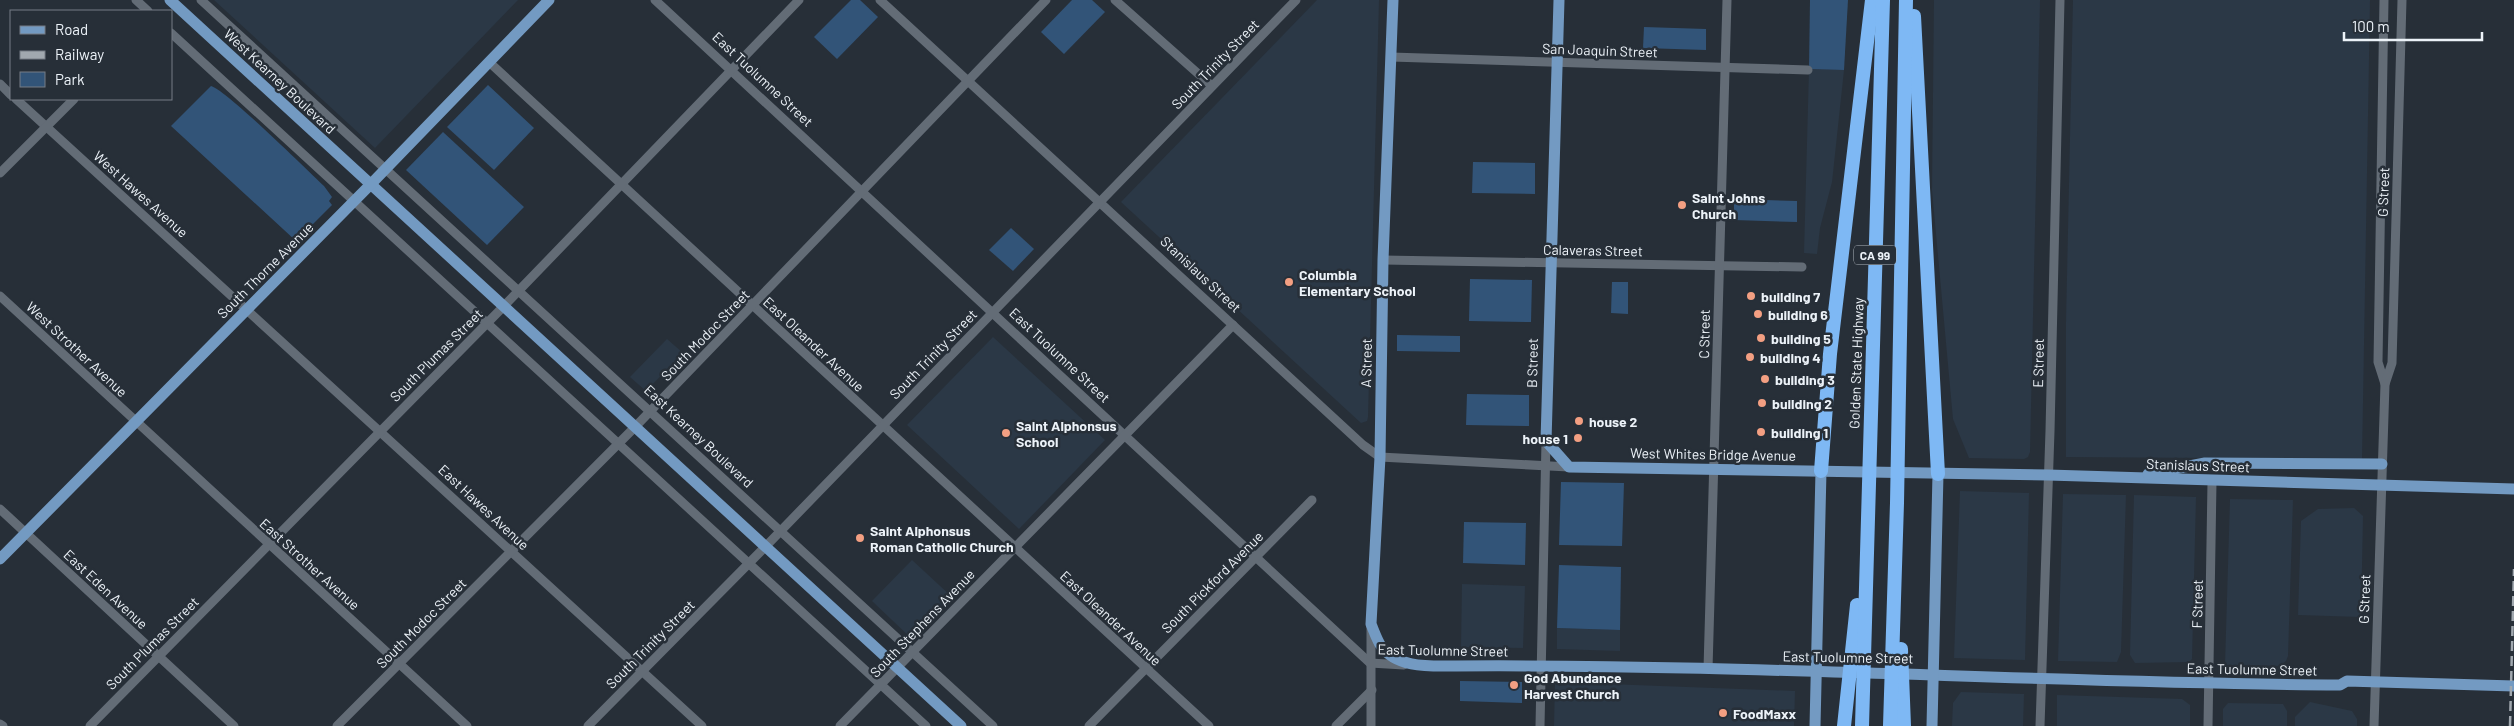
<svg xmlns="http://www.w3.org/2000/svg" width="2514" height="726" font-family="Barlow,sans-serif">
<rect width="100%" height="100%" fill="#272f38"/>
<!-- built -->
<g fill="#2b3846">
<path d="M214,0h304l-143,148z"/>
<path d="M1317,0h62l-11,417 -1,4 -6,2 -240,-221z"/>
<path d="M1934,0h106l-10,452 -2,5 -4,2 -55,-1 -16,-39 -21,-229z"/>
<path d="M2073,0h297l-8,459 -296,-2v-134z"/>
<path d="M1809,69l35,1 -12,112 -12,46 -3,26 -13,-1z"/>
<path d="M993,337l112,103 -86,89 -112,-104z"/>
<path d="M667,339l16,14 -37,38 -16,-14z"/>
<path d="M1960,491l69,2 -4,167 -71,-2z"/>
<path d="M2063,494l63,1 -5,157 -4,10 -59,-1z"/>
<path d="M2134,495l62,2 -4,162 -3,3 -54,1 -5,-8z"/>
<path d="M2230,499l63,1 -5,156 -2,5 -6,5 -55,-1z"/>
<path d="M2354,508l9,8 -2,101 -63,-2 3,-94 17,-12z"/>
<path d="M912,560l40,37 -40,42 -40,-38z"/>
<path d="M1462,584l63,2 -2,62 -62,-1z"/>
<path d="M1557,628l63,2v21l-63,-2z"/>
<path d="M1555,682l240,9 -1,35h-240z"/>
<path d="M1961,692l63,2 -1,32h-71l1,-23z"/>
<path d="M2057,695l125,4 8,6v21h-133z"/>
<path d="M2310,702l42,9 5,8v7h-62v-9z"/>
<path d="M2228,703l55,1 4,7v15h-64v-17z"/>
</g>
<!-- green -->
<g fill="#325478">
<path d="M851,0h9l18,17 -41,42 -23,-22z"/>
<path d="M1072,0h20l13,12 -41,42 -23,-22z"/>
<path d="M1810,0h38l-4,70 -35,-1z"/>
<path d="M1644,27l62,2v21l-63,-2z"/>
<path d="M488,85l46,43 -40,42 -47,-43z"/>
<path d="M211,86c14,3 96,84 113,100l8,11 -3,4 3,4 -36,36 -125,-115z"/>
<path d="M443,132l81,75 -37,38 -81,-75z"/>
<path d="M1473,162l62,1v31l-63,-1z"/>
<path d="M1734,199l63,2v21l-63,-2z"/>
<path d="M1011,228l23,21 -21,22 -24,-21z"/>
<path d="M1470,279l62,1 -1,42 -62,-1z"/>
<path d="M1612,282h16v32l-17,-1z"/>
<path d="M1397,335l63,1v16l-63,-1z"/>
<path d="M1467,394l62,1v31l-63,-1z"/>
<path d="M1561,482l63,1 -2,63 -63,-1z"/>
<path d="M1464,522l62,1 -1,42 -62,-2z"/>
<path d="M1559,565l62,2 -1,63 -63,-2z"/>
<path d="M1460,681l62,1v21l-62,-2z"/>
</g>
<g fill="none" stroke-linecap="round" stroke-linejoin="round">
<!-- minor -->
<g stroke="#636c76" stroke-width="9">
<path d="M136,0l12,11"/>
<path d="M201,0l792,726"/>
<path d="M655,0l715,663 34,2"/>
<path d="M880,0l483,445 17,12 189,10"/>
<path d="M1115,0l97,86"/>
<path d="M2384,0l-6,362 7,22"/>
<path d="M171,33l755,693"/>
<path d="M1391,57l417,13"/>
<path d="M489,62l720,664"/>
<path d="M0,84l11,11"/>
<path d="M16,99l686,627"/>
<path d="M0,173l74,-74"/>
<path d="M1383,260l419,7"/>
<path d="M0,296l467,430"/>
<path d="M0,509l234,217"/>
<path d="M1708,669l19,-669"/>
<path d="M0,724l3,2"/>
<path d="M90,726l414,-420 295,-306"/>
<path d="M337,726l298,-299 411,-427"/>
<path d="M588,726l177,-179 531,-547"/>
<path d="M840,726l393,-401"/>
<path d="M1089,726l223,-226"/>
<path d="M1336,726l36,-36"/>
<path d="M1371,726v-100"/>
<path d="M1540,726l6,-285"/>
<path d="M2040,726l10,-295 10,-431"/>
<path d="M2208,726l4,-244"/>
<path d="M2374,726l11,-342 7,-21 10,-363"/>
</g>
<!-- major -->
<g stroke="#739ac2" stroke-width="11">
<path d="M170,0l791,726"/>
<path d="M1393,0l-10,260 -3,197 -9,167c3,7 6,16 10,22 16,23 51,20 75,20 295,-2 589,17 884,19l7,-4 167,5"/>
<path d="M1559,0l-13,441 23,26 479,8 466,14"/>
<path d="M2148,474l57,-11 177,1"/>
<path d="M0,559l371,-375 178,-184"/>
<path d="M1815,726l6,-255"/>
<path d="M1932,726l6,-252"/>
</g>
<!-- highway -->
<g stroke="#7eb8f4" stroke-width="14">
<path d="M1914,16l24,458"/>
<path d="M1821,471l9,-117 42,-354"/>
<path d="M1901,649l3,77"/>
<path d="M1844,726l13,-121"/>
<path d="M1862,726l21,-726"/>
<path d="M1890,726l7,-223 9,-503"/>
</g>
<!-- rail -->
<path stroke="#a1a8af" stroke-width="2.5" stroke-dasharray="10 5" stroke-linecap="butt" d="M2510,726l4,-157"/>
</g>
<!-- markers -->
<g fill="#f39f82" stroke="#272f38" stroke-width="2">
<circle cx="1682" cy="205" r="5"/>
<circle cx="1289" cy="282" r="5"/>
<circle cx="1751" cy="296" r="5"/>
<circle cx="1758" cy="314" r="5"/>
<circle cx="1761" cy="338" r="5"/>
<circle cx="1750" cy="357" r="5"/>
<circle cx="1765" cy="379" r="5"/>
<circle cx="1762" cy="403" r="5"/>
<circle cx="1579" cy="421" r="5"/>
<circle cx="1761" cy="432" r="5"/>
<circle cx="1006" cy="433" r="5"/>
<circle cx="1578" cy="438" r="5"/>
<circle cx="860" cy="538" r="5"/>
<circle cx="1514" cy="685" r="5"/>
<circle cx="1723" cy="713" r="5"/>
</g>
<g text-anchor="middle" dominant-baseline="central" stroke-width="5" stroke-linejoin="round" paint-order="stroke">
<!-- shield labels -->
<rect fill="#272f38" stroke="#b1b8be" stroke-width="1" x="1854" y="245.5" width="42" height="19" rx="4"/>
<g font-size="12" font-weight="bold" fill="#ecf2f8">
<text x="1875" y="255">CA 99</text>
</g>
<!-- street labels -->
<g font-size="14" fill="#ecf2f8" stroke="#272f38">
<text transform="translate(1600 50) rotate(2)">San Joaquin Street</text>
<text transform="translate(1215 64) rotate(-46)">South Trinity Street</text>
<text transform="translate(763 79) rotate(43)">East Tuolumne Street</text>
<text transform="translate(280 81) rotate(43)">West Kearney Boulevard</text>
<text transform="translate(2383 192) rotate(-88)">G Street</text>
<text transform="translate(141 194) rotate(42)">West Hawes Avenue</text>
<text transform="translate(1593 250) rotate(1)">Calaveras Street</text>
<text transform="translate(265 270) rotate(-45)">South Thorne Avenue</text>
<text transform="translate(1201 274) rotate(43)">Stanislaus Street</text>
<text transform="translate(1704 334) rotate(-89)">C Street</text>
<text transform="translate(705 335) rotate(-46)">South Modoc Street</text>
<text transform="translate(814 344) rotate(43)">East Oleander Avenue</text>
<text transform="translate(77 349) rotate(43)">West Strother Avenue</text>
<text transform="translate(933 354) rotate(-46)">South Trinity Street</text>
<text transform="translate(436 355) rotate(-45)">South Plumas Street</text>
<text transform="translate(1060 355) rotate(43)">East Tuolumne Street</text>
<text transform="translate(1366 363) rotate(-89)">A Street</text>
<text transform="translate(1532 363) rotate(-89)">B Street</text>
<text transform="translate(1856 363) rotate(-88)">Golden State Highway</text>
<text transform="translate(2038 363) rotate(-89)">E Street</text>
<text transform="translate(699 436) rotate(43)">East Kearney Boulevard</text>
<text transform="translate(1713 454) rotate(1)">West Whites Bridge Avenue</text>
<text transform="translate(2198 465) rotate(2)">Stanislaus Street</text>
<text transform="translate(484 507) rotate(43)">East Hawes Avenue</text>
<text transform="translate(310 564) rotate(42)">East Strother Avenue</text>
<text transform="translate(1212 582) rotate(-45)">South Pickford Avenue</text>
<text transform="translate(106 589) rotate(43)">East Eden Avenue</text>
<text transform="translate(2364 599) rotate(-88)">G Street</text>
<text transform="translate(2197 604) rotate(-89)">F Street</text>
<text transform="translate(1111 618) rotate(43)">East Oleander Avenue</text>
<text transform="translate(421 623) rotate(-45)">South Modoc Street</text>
<text transform="translate(922 623) rotate(-46)">South Stephens Avenue</text>
<text transform="translate(152 643) rotate(-45)">South Plumas Street</text>
<text transform="translate(650 644) rotate(-45)">South Trinity Street</text>
<text transform="translate(1443 650) rotate(1)">East Tuolumne Street</text>
<text transform="translate(1848 657) rotate(1)">East Tuolumne Street</text>
<text transform="translate(2252 669) rotate(1)">East Tuolumne Street</text>
</g>
<!-- poi labels -->
<g font-size="14" font-weight="bold" fill="#ecf2f8" stroke="#272f38" text-anchor="start">
<text x="1692" y="197">Saint Johns<tspan x="1692" dy="16">Church</tspan></text>
<text x="1299" y="274">Columbia<tspan x="1299" dy="16">Elementary School</tspan></text>
<text x="1761" y="296">building 7</text>
<text x="1768" y="314">building 6</text>
<text x="1771" y="338">building 5</text>
<text x="1760" y="357">building 4</text>
<text x="1775" y="379">building 3</text>
<text x="1772" y="403">building 2</text>
<text x="1589" y="421">house 2</text>
<text x="1016" y="425">Saint Alphonsus<tspan x="1016" dy="16">School</tspan></text>
<text x="1771" y="432">building 1</text>
<text x="1568" y="438" text-anchor="end">house 1</text>
<text x="870" y="530">Saint Alphonsus<tspan x="870" dy="16">Roman Catholic Church</tspan></text>
<text x="1524" y="677">God Abundance<tspan x="1524" dy="16">Harvest Church</tspan></text>
<text x="1733" y="713">FoodMaxx</text>
</g>
</g>
<!-- legend -->
<rect x="10" y="10" width="162" height="90" fill="#272f38" stroke="#767d85"/>
<rect x="20" y="26" width="25" height="8" fill="#739ac2" stroke="#767d85"/>
<text x="55" y="35" font-size="15" fill="#ecf2f8">Road</text>
<rect x="20" y="51" width="25" height="8" fill="#a1a8af" stroke="#767d85"/>
<text x="55" y="60" font-size="15" fill="#ecf2f8">Railway</text>
<rect x="20" y="72" width="25" height="15" fill="#325478" stroke="#767d85"/>
<text x="55" y="85" font-size="15" fill="#ecf2f8">Park</text>
<!-- scale -->
<path d="M2344 32v8h138v-8" fill="none" stroke="#ecf2f8" stroke-width="2.5"/>
<text x="2352" y="32" font-size="15" fill="#ecf2f8" stroke="#272f38" stroke-width="4" paint-order="stroke">100 m</text>
</svg>
